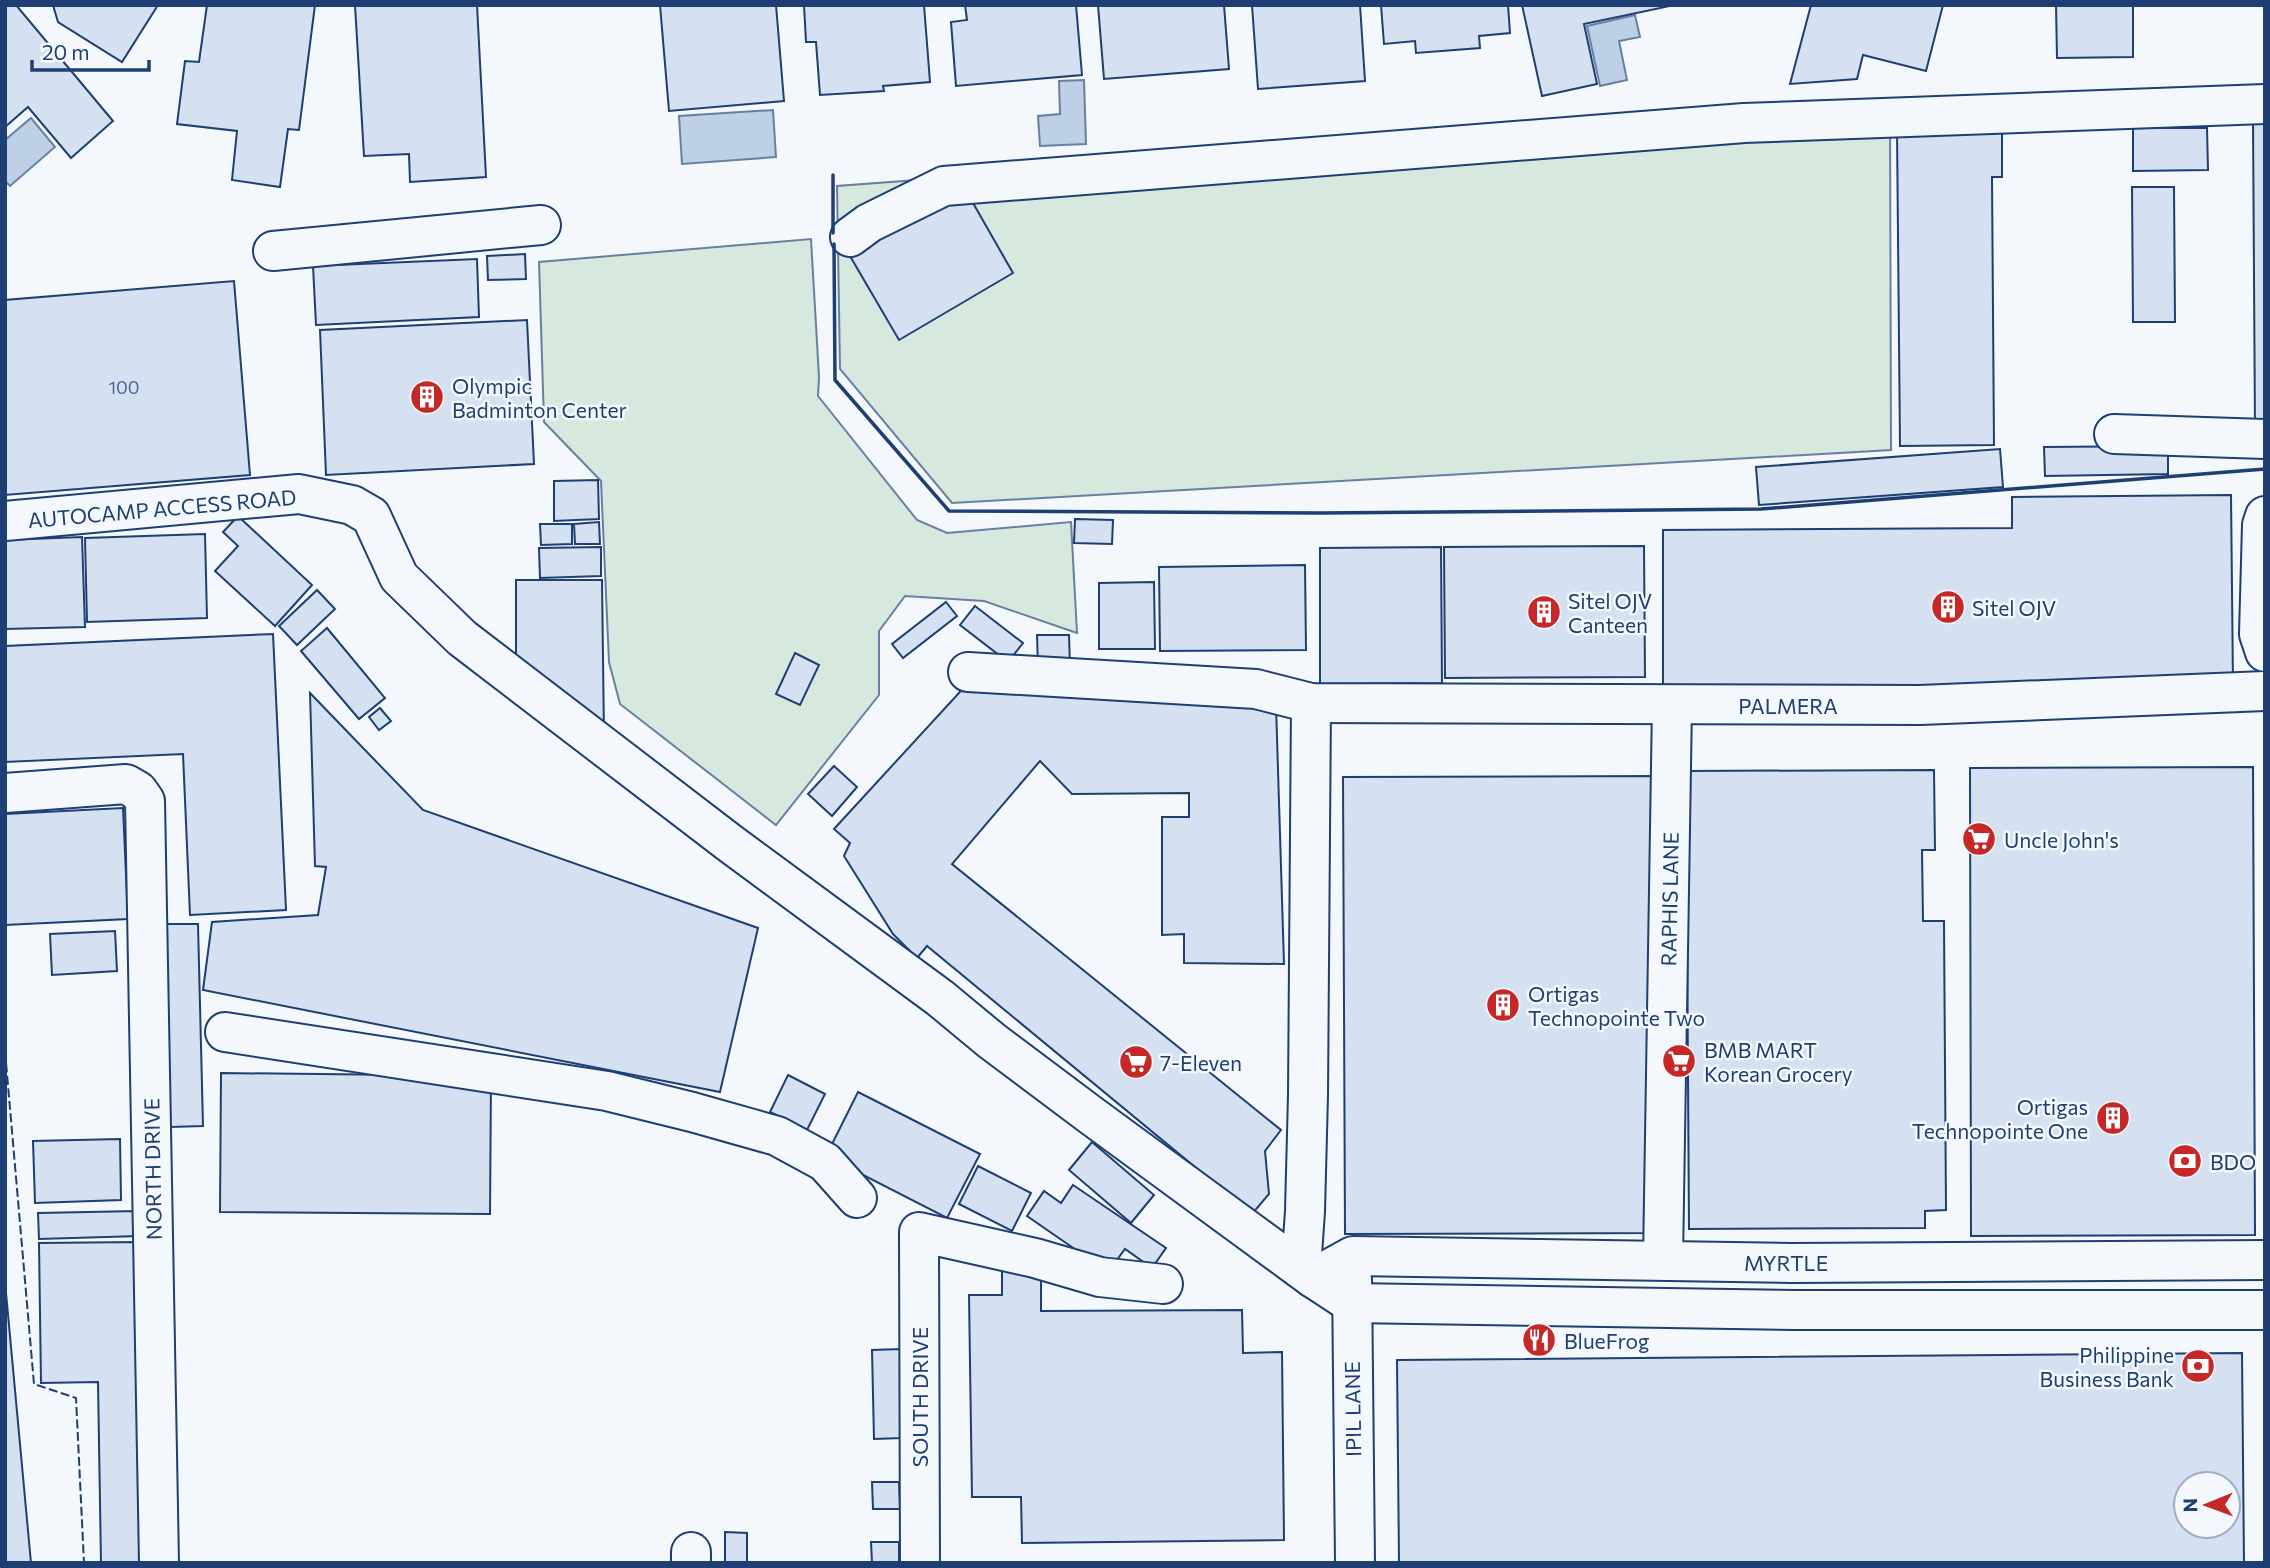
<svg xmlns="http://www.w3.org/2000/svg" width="2270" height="1568" font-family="Commissioner,sans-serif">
<rect width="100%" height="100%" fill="#f4f7fb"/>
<!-- green -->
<g fill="#d7e8df" stroke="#687fa3" stroke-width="2">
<path d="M1890,108l1,342 -939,53 -112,-134 -3,-183z"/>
<path d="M811,239l8,138 -1,19 99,124 30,13 124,-11 6,111 -93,-32 -79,-5 -26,35v64l-103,130 -156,-121 -11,-42 -8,-181 -57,-59 -5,-160z"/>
</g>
<!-- water -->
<g fill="#bed0e5" stroke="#687fa3" stroke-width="2">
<path d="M1635,15l5,22 -21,4 8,39 -27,6 -13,-60z"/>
<path d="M1084,80l2,64 -46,2 -2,-30 22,-2 -1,-33z"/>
<path d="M773,110l3,47 -94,7 -3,-48z"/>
<path d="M31,118l24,29 -45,39 -5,-5v-41z"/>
</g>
<!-- building -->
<g fill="#d5e0f0" stroke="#1d3f73" stroke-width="2" fill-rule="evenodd">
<path d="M5,5h11l97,116 -42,37 -43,-51 -23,20z"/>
<path d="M53,5h105l-36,57 -64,-40z"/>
<path d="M207,5h108l-16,125 -11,-1 -8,58 -48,-7 5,-49 -60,-7 8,-63 14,1z"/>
<path d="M355,5h122l9,172 -76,5 -1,-28 -45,2z"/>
<path d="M660,5h116l8,96 -115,10z"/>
<path d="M804,5h120l6,77 -47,4 1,5 -64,4 -4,-53h-10z"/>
<path d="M965,5h111l6,70 -126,11 -5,-64 16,-2z"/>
<path d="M1098,5h126l5,64 -125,10z"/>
<path d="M1252,5h108l5,76 -107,8z"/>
<path d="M1381,5h127l2,28 -31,3 1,12 -64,5 -1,-12 -31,3z"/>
<path d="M1522,5h147l1,1 -86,18 13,60 -55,12z"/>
<path d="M1811,5h132l-17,66 -63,-16 -6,24 -67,5z"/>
<path d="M2056,5h77v52l-76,1z"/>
<path d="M2253,121h12v310h-10z"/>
<path d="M2002,128v49h-10l2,268 -94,1 -3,-317z"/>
<path d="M2133,128h74l1,42 -75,1z"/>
<path d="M2132,187h42l1,135h-42z"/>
<path d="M965,189l48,84 -114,67 -49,-84z"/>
<path d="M525,254l1,25 -38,1 -1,-24z"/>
<path d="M477,259l2,58 -163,8 -3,-59z"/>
<path d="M234,281l16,194 -245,20v-195z"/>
<path d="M527,320l7,144 -208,11 -6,-145z"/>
<path d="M2168,446v28l-123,2 -1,-29z"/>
<path d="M2000,449l3,38 -244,18 -3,-38z"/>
<path d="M598,480l1,39 -45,2v-40z"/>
<path d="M2231,495l2,188 -570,4v-157l349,-2v-31z"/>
<path d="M238,516l74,69 -37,41 -60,-55 23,-25 -15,-14z"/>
<path d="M1075,519l38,1 -1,24 -38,-1z"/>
<path d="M599,522l1,22h-25l-1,-20z"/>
<path d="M540,524h32v20l-31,1z"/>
<path d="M205,534l2,84 -120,4 -2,-84z"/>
<path d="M82,537l3,90 -80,2v-89z"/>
<path d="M1644,546l1,131 -200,1 -1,-131z"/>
<path d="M601,547v29l-61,2 -1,-30z"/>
<path d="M1441,547l1,136 -122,1v-136z"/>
<path d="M1305,565l1,85 -146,1 -1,-84z"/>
<path d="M516,580h86l2,156 -88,-69z"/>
<path d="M1154,582l1,67h-56v-66z"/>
<path d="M317,590l18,19 -38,36 -18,-19z"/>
<path d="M946,602l11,14 -54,42 -11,-14z"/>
<path d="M975,606l48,37 -15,19 -48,-37z"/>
<path d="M327,628l58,70 -26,21 -58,-68z"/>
<path d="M273,634l13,276 -96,5 -7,-161 -178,8v-116z"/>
<path d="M1037,635h32l1,32h-32z"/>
<path d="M795,653l24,12 -19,40 -24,-11z"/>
<path d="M969,682l307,23 8,259 -100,-1v-29l-22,1v-118h27v-24l-117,1 -32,-33 -88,103 329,266 -16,21 4,43 -17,20 -325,-268 -10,12 -24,-24 -49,-78 6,-13 -16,-14z"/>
<path d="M310,693l113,117 335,118 -38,164 -517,-102 9,-68 106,-7 8,-48 -11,-1z"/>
<path d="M380,708l11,13 -12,9 -10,-13z"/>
<path d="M834,766l23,21 -25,29 -24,-22z"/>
<path d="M2253,767l2,468 -284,1 -1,-468z"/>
<path d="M1934,770l1,80h-13l1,71h21l2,289 -21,1v17l-236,1 -3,-458z"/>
<path d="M1661,776l2,457 -318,1 -2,-457z"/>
<path d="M123,808l5,111 -123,6v-111z"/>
<path d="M164,924h34l5,202 -33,1z"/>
<path d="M115,931l2,40 -65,4 -2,-41z"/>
<path d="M221,1073l270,3 -1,138 -270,-2z"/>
<path d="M788,1075l37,19 -18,36 -37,-18z"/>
<path d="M858,1092l122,62 -33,64 -121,-62z"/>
<path d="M120,1139l1,61 -86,3 -2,-62z"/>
<path d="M1092,1142l62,53 -23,28 -62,-53z"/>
<path d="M978,1166l53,27 -19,38 -53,-27z"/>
<path d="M1073,1185l93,63 -14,20 -27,-19 -17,23 -81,-56 17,-25 17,12z"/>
<path d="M138,1211l1,25 -100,3 -1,-26z"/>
<path d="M138,1242l5,321h-42l-3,-181 -57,1 -2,-140z"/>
<path d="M1002,1271h39v40l201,-1 1,43 39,-1 2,188 -262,3 -1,-46h-49l-3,-202h33z"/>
<path d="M5,1282l26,281h-26z"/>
<path d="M901,1349l1,89 -28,1 -2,-89z"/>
<path d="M2242,1353l2,210h-845l-2,-203zM2186,1484h42v42h-42z"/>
<path d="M872,1482h27l1,27h-27z"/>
<path d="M725,1532l22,1v30h-22z"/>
<path d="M871,1542h28v21h-27z"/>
</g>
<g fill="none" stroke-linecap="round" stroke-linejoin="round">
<!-- minor casing -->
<g stroke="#1d3f73" stroke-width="42">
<g id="minor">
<path d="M850,237l19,-14 75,-37 800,-63 521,-19"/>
<path d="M273,251l268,-26"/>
<path d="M2114,434l151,5"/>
<path d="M2265,516l-3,9 -3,109 6,18"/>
<path d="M5,521l294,-27 53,11 19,11 28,61 63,61 269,206 209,154 52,43 100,75 221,162 38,25 444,7h470"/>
<path d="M968,672l288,17 55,14 609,2 345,-14"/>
<path d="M5,793l121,-9 12,7 7,10 14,762"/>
<path d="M225,1032l382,59 85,21 85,24 48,26 32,36"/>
<path d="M1663,1260l9,-555"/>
<path d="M1301,1269l4,-58 3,-116 3,-392"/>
<path d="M1313,1278l40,-22 438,7 474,-3"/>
<path d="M1352,1279l3,284"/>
<path d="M691,1563v-11"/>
<path d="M920,1563l-1,-331 116,26 65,19 63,7"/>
</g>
</g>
<!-- minor -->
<use href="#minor" stroke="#f4f7fb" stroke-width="38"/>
<!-- fence -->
<path stroke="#1d3f73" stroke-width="2" stroke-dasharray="9 3.5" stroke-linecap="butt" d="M5,1051l29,333 42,14 8,165"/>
<!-- wall -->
<g stroke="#1d3f73" stroke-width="3.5">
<path d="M833,175v58"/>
<path d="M834,244l1,136 114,131 372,2 440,-4 504,-40"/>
</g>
</g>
<!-- icons -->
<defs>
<g id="building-disc" transform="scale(1.75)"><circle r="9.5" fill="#c62828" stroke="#f4f7fb"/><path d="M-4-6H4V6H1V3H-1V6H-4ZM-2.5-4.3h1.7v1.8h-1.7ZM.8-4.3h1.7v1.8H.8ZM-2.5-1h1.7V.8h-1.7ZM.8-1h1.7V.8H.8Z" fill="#fff"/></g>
<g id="supermarket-disc" transform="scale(1.75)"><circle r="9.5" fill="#c62828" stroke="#f4f7fb"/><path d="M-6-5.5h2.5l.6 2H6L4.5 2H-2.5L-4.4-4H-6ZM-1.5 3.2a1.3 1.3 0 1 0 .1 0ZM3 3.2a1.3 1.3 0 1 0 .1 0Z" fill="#fff"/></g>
<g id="bank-disc" transform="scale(1.75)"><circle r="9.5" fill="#c62828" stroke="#f4f7fb"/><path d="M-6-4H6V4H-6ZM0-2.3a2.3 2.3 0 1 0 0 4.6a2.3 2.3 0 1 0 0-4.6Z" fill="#fff"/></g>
<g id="restaurant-disc" transform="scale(1.75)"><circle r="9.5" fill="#c62828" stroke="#f4f7fb"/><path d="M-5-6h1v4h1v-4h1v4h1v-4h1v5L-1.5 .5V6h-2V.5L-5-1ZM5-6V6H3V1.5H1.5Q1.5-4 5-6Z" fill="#fff"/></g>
</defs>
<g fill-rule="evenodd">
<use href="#building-disc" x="427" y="397"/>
<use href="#building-disc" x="1948" y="607"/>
<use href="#building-disc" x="1544" y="612"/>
<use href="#supermarket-disc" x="1979" y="839"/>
<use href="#building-disc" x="1503" y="1005"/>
<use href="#supermarket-disc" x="1679" y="1061"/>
<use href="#supermarket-disc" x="1136" y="1062"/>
<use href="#building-disc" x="2113" y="1118"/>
<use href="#bank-disc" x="2185" y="1161"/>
<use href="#restaurant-disc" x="1539" y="1340"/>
<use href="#bank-disc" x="2198" y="1366"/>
</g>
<g text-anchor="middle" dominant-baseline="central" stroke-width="5" stroke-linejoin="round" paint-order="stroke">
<!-- number labels -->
<g font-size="18" fill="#4b6792">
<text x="124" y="387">100</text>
</g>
<!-- poi labels -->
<g font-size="21" fill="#1d3f73" stroke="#f4f7fb" text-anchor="start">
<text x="452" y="385">Olympic<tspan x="452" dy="24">Badminton Center</tspan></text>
<text x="1568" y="600">Sitel OJV<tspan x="1568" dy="24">Canteen</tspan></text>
<text x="1972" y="607">Sitel OJV</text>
<text x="2004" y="839">Uncle John's</text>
<text x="1528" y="993">Ortigas<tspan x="1528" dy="24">Technopointe Two</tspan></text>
<text x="1704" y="1049">BMB MART<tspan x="1704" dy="24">Korean Grocery</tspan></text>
<text x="1160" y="1062">7-Eleven</text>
<text x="2088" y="1106" text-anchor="end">Ortigas<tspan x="2088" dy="24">Technopointe One</tspan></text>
<text x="2210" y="1161">BDO</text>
<text x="1564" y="1340">BlueFrog</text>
<text x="2174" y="1354" text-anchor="end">Philippine<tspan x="2174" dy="24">Business Bank</tspan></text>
</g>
<!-- street labels -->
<g font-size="21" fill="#1d3f73" stroke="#f4f7fb">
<text transform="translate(162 508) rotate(-5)">AUTOCAMP ACCESS ROAD</text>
<text x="1788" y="705">PALMERA</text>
<text transform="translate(1669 899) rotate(-89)">RAPHIS LANE</text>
<text transform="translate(152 1169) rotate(-91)">NORTH DRIVE</text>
<text x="1786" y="1262">MYRTLE</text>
<text transform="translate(919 1397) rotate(-90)">SOUTH DRIVE</text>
<text transform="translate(1352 1409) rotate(-91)">IPIL LANE</text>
</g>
</g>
<!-- border -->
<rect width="2270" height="1568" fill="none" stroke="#1d3f73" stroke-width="14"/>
<!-- north arrow -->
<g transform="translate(2207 1505) rotate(269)"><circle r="33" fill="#f4f7fb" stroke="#9eadc5" stroke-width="2"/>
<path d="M0-5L12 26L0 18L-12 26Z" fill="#c62828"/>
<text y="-10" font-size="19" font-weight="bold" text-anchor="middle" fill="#1d3f73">N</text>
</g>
<!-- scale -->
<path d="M32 60v10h117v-10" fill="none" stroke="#1d3f73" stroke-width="3.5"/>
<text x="42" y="60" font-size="21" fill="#1d3f73" stroke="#f4f7fb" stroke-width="5" paint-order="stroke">20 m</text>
</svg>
